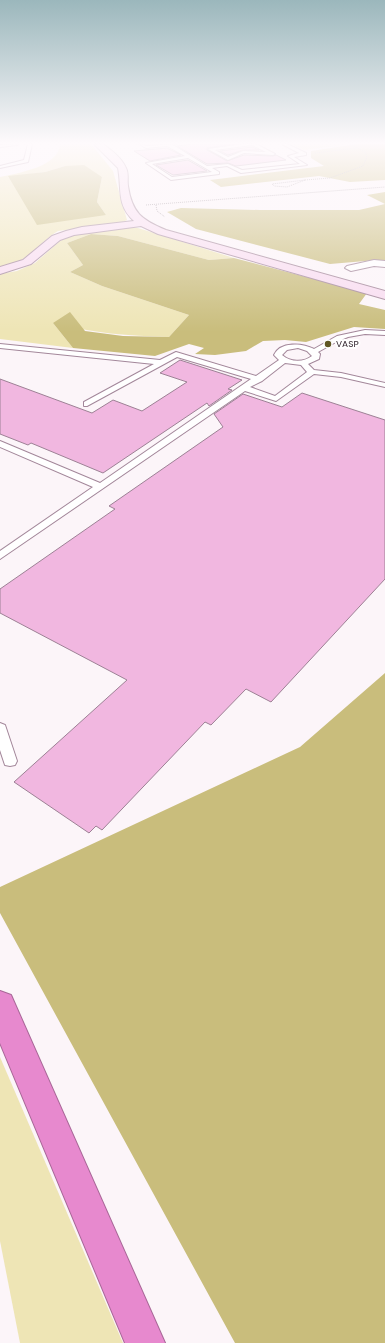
<svg xmlns="http://www.w3.org/2000/svg" width="385" height="1343" font-family="Poppins,sans-serif">
<rect width="100%" height="100%" fill="#fcf5f9"/>
<!-- green -->
<g fill="#eee5b5" fill-rule="evenodd">
<path d="M60,144h31l22,27 14,49 -6,3 -63,8c-19,11 -34,36 -58,35v-89c18,-4 59,-10 60,-33zM65,166l37,11 -5,25 9,13 -98,-38 37,-5z"/>
<path d="M291,144h52l3,1 -42,5z"/>
<path d="M128,227l10,1 96,30 -25,2 -91,-24 -27,-2 -24,9 16,22 -13,7 32,14 87,29 -20,22c-41,-1 -76,-4 -116,-14l20,25 -73,-9v-65l17,-3 18,-8 25,-22 17,-7z"/>
<path d="M0,1057l123,286h-103l-20,-102z"/>
</g>
<!-- forest -->
<g fill="#c9bd7c">
<path d="M356,144h29v36l-35,2 -31,-6 -98,11 -11,-7 114,-14 -13,-8v-7z"/>
<path d="M84,165l18,12 -5,25 9,13 -69,10 -29,-49 37,-4 20,-6z"/>
<path d="M385,192v71l-8,-3 -47,4 -134,-35 -29,-17 14,-4 79,2h99l26,-6 -18,-9z"/>
<path d="M91,234l27,2 91,24 25,-2 133,35 -8,11 26,6v19l-31,-2 -48,15 -21,-2 -22,1 -17,10 -31,4 -20,-1 9,-6 -15,-4 -34,12 -82,-8 -20,-25 17,-11 15,19 38,5 46,1 20,-22 -87,-29 -32,-14 13,-7 -16,-22z"/>
<path d="M385,673v670h-150l-235,-430v-26l300,-140z"/>
</g>
<!-- building -->
<g fill="#f1b7e0" stroke="#9d8195">
<path d="M193,144h41l-27,4v2l20,11 17,-6 29,1 3,-1 10,5 -50,6 -8,-3 -21,1 -30,-18z"/>
<path d="M252,147l7,3h-16l-15,5 -8,-4z"/>
<path d="M167,148l14,7 -31,6 -16,-10z"/>
<path d="M188,160l19,11 -34,4 -17,-10z"/>
<path d="M180,360l62,20 -14,9 4,1 -23,16 -2,-3 -104,70 -72,-30 -3,2 -28,-11v-55l92,34 21,-13 29,11 45,-29 -27,-9z"/>
<path d="M302,393l83,27v159l-114,123 -25,-13 -35,36 -6,-3 -103,108 -6,-4 -7,7 -75,-51 113,-102 -127,-67v-24l115,-80 -6,-3 114,-79 -9,-13 29,-20 39,13z"/>
</g>
<g fill="none" stroke-linecap="round" stroke-linejoin="round">
<!-- lane casing -->
<g stroke="#a3879a" stroke-width="2">
<g id="lane">
<path d="M19,144l-2,1 -17,2v-2z"/>
<path d="M28,144h4l-4,18 -28,6v-2l24,-6z"/>
<path d="M139,144l8,2 28,-2 -2,1 34,21 21,-2 14,6 58,-6 -12,-8 11,-3 -17,-9h5l19,9v2l-12,2 13,8 -66,8 -14,-7 -15,2 7,4v2l-48,6 -25,-17 39,-7 -18,-10 -21,2zM188,158l24,14 -40,5 -20,-13z"/>
<path d="M243,144h13l19,10 -2,1 -29,-2 -16,7 -20,-11zM252,145l14,7 -23,-1 -15,6 -13,-7z"/>
<path d="M365,330l20,1v4l-20,-1 -17,3 -12,5 -18,10 2,2 -1,5 -11,5 6,6 27,3 44,10v4l-44,-10 -27,-3 -38,27 -31,-10 -245,168v-8l93,-64 -93,-40v-6l100,42 151,-104 -74,-22 -90,49h-3v-4l70,-38 -154,-16v-4l160,16 16,-8 80,24 23,-16 -5,-5c6,-14 29,-12 40,-6l23,-13zM298,348l9,3 5,5c-9,7 -22,6 -30,-1l5,-5zM285,363l16,2 6,7 -32,24 -25,-9 12,-6z"/>
<path d="M0,723l5,2 12,36 -2,4 -5,1 -5,-1 -5,-15z"/>
</g>
</g>
<!-- street casing -->
<g stroke="#a3879a" stroke-width="2">
<path id="street" d="M374,260l11,1v6l-11,-1 -23,5 -6,-3 2,-2z"/>
</g>
<!-- secondary casing -->
<g stroke="#a3879a" stroke-width="2">
<path id="secondary" d="M94,144h9c8,6 19,14 23,24 3,6 1,12 2,18 4,27 14,34 38,44l219,61v8l-227,-65 -17,-8 -67,9 -14,5 -29,24 -31,10v-7l23,-7 29,-24 14,-5 16,-4 52,-6c-18,-16 -12,-33 -16,-53z"/>
</g>
<!-- highway casing -->
<g stroke="#a86797" stroke-width="2">
<path id="highway" d="M0,991l11,4 154,348h-40l-125,-300z"/>
</g>
<!-- path -->
<g stroke="#9c9299" stroke-width="1" stroke-dasharray="1 1" stroke-linecap="butt">
<path d="M315,153l41,-5"/>
<path d="M305,180l-18,7 -13,-1 -2,-2z"/>
<path d="M305,180l25,-2 33,-12 4,-9 -2,-5 -15,-8"/>
<path d="M146,205l239,-18"/>
<path d="M156,205l1,6 8,6"/>
</g>
<!-- lane -->
<use href="#lane" fill="#fff" fill-rule="evenodd"/>
<!-- street -->
<use href="#street" fill="#fff" fill-rule="evenodd"/>
<!-- secondary -->
<use href="#secondary" fill="#f8dcf0" fill-rule="evenodd"/>
<!-- highway -->
<use href="#highway" fill="#e789ce" fill-rule="evenodd"/>
</g>
<!-- sky -->
<linearGradient id="sky" x2="0" y2="1"><stop stop-color="#9bb7bc"/><stop offset="0.43" stop-color="#fefafc"/><stop offset="1" stop-color="#fefafc" stop-opacity="0"/></linearGradient>
<rect width="385" height="332" fill="url(#sky)"/>
<!-- markers -->
<circle fill="#605623" stroke="#fff" stroke-width="1.5" cx="328" cy="344" r="4"/>
<g text-anchor="middle" dominant-baseline="central" stroke-width="4" stroke-linejoin="round" paint-order="stroke">
<!-- far-poi labels -->
<g font-size="9" fill="#342831" stroke="#fff" text-anchor="start">
<text x="336" y="344">VASP</text>
</g>
</g>
</svg>
